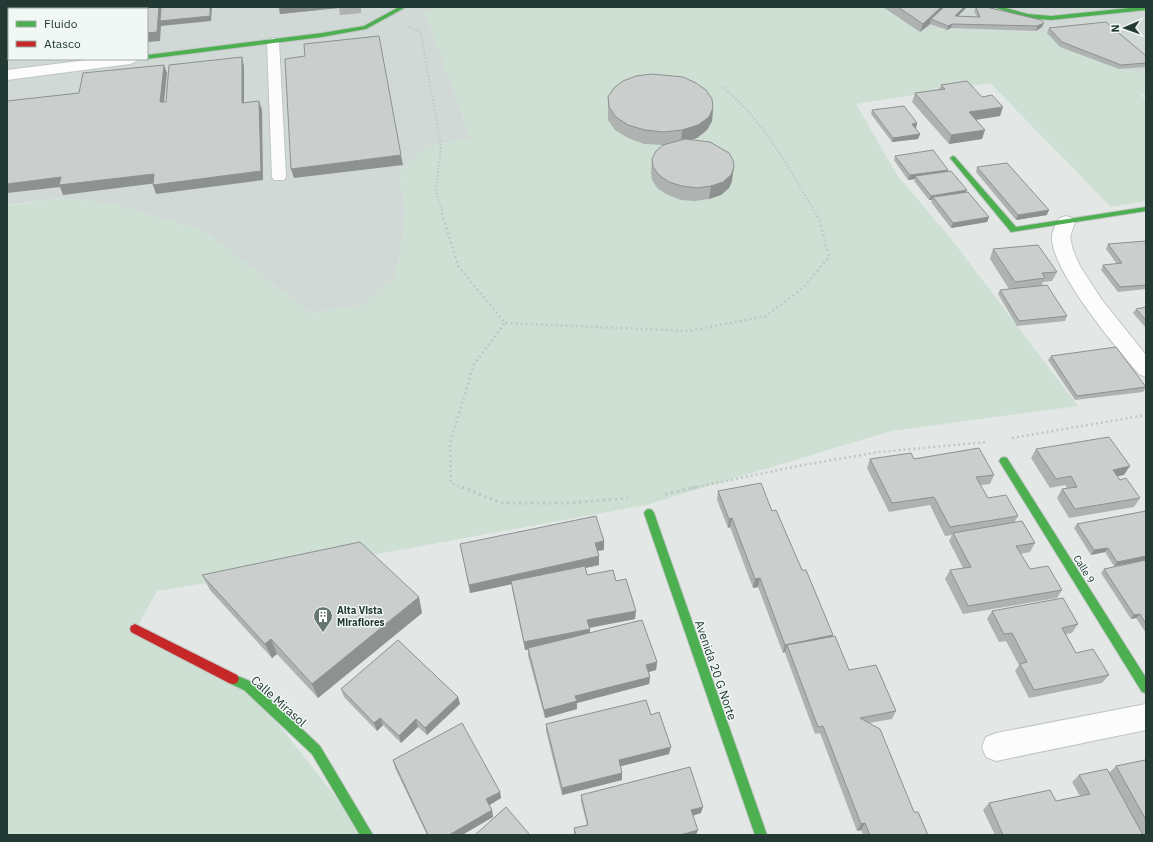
<svg xmlns="http://www.w3.org/2000/svg" width="1153" height="842" font-family="'IBM Plex Sans',sans-serif">
<rect width="100%" height="100%" fill="#e3e8e6"/>
<!-- built -->
<g fill="#d1d9d6" fill-rule="evenodd">
<path d="M7,7h426l-9,7 8,17 39,108 -44,7 -28,27 7,40 -10,62 -32,30 -53,8 -109,-83 -93,-27 -53,-5 -49,7zM9,9h138v50h-138z"/>
<path d="M883,7h263v67l-27,-5 -59,-22 -14,-15 -115,-3 -11,3z"/>
</g>
<!-- green -->
<path fill="#cde0d3" d="M433,7h450l37,25 11,-3 115,3 14,15 59,22 27,5v20l-5,1 5,5v101l-35,6 -121,-124 -134,21 41,71 55,65 126,166 -187,25 -245,74 -350,64 -139,22 -21,38 112,57 118,149h-359v-629l49,-8 53,5 93,27 109,83 53,-8 32,-30 10,-62 -7,-40 28,-27 44,-7 -39,-108 -8,-17z"/>
<g fill="none" stroke-linecap="round" stroke-linejoin="round">
<!-- lane casing -->
<g stroke="#c0c5c3" stroke-width="2">
<path id="lane" d="M273,38l6,3 7,136 -2,3h-10l-2,-3 -5,-136z"/>
</g>
<!-- street casing -->
<g stroke="#c0c5c3" stroke-width="2">
<g id="street">
<path d="M95,59h43l-3,3 -5,2 -123,16v-10z"/>
<path d="M1066,216l6,2 3,4 -5,15 3,13 7,16 22,34 44,55v22l-7,-3c-23,-26 -87,-103 -87,-136 0,-7 4,-15 8,-20z"/>
<path d="M1146,704v26l-150,31 -10,-4 -4,-10 4,-10 10,-4z"/>
</g>
</g>
<!-- fast casing -->
<g stroke="#bfc5c3" stroke-width="2">
<g id="fast">
<path d="M399,7h7l-40,22 -44,8 -175,22v-4l175,-22 42,-7z"/>
<path d="M993,7h9l26,7 23,2 88,-9h7v3l-95,10 -23,-2z"/>
<path d="M953,156l2,1 61,70 130,-20v4l-135,21 -60,-73 -1,-1z"/>
<path d="M1004,457l3,1 139,220v15l-4,-1 -141,-228 -2,-3 2,-3z"/>
<path d="M649,509l3,1 2,3 113,322h-12l-111,-322 2,-3z"/>
<path d="M233,674l19,8 68,64 53,89h-13l-48,-81 -68,-64 -15,-7 -2,-4 2,-4z"/>
</g>
</g>
<!-- jam casing -->
<g stroke="#bfc5c3" stroke-width="2">
<path id="jam" d="M135,624l102,51 2,4 -2,4 -4,1 -4,-1 -98,-51 -1,-3 1,-3z"/>
</g>
<!-- path-far2 -->
<g stroke="#c0c8c5" stroke-width="2" stroke-dasharray="1.5 2" stroke-linecap="butt">
<path d="M409,27l12,6 20,114 -5,44 7,23"/>
<path d="M722,87c42,33 67,81 94,127"/>
</g>
<!-- path-far1 -->
<g stroke="#c0c8c5" stroke-width="2.5" stroke-dasharray="2 3" stroke-linecap="butt">
<path d="M442,213l16,53 47,57 184,8 77,-15 37,-28 26,-31 -10,-38 -4,-6"/>
<path d="M1012,438l134,-23"/>
<path d="M464,488l-13,-5 -1,-40 24,-79 31,-41"/>
<path d="M692,488l106,-22 81,-14 109,-10"/>
</g>
<!-- path -->
<g stroke="#c0c8c5" stroke-width="3" stroke-dasharray="2.5 3.5" stroke-linecap="butt">
<path d="M462,487l39,16h68l59,-5"/>
<path d="M665,494l32,-7"/>
</g>
<!-- lane -->
<use href="#lane" fill="#fbfcfb" fill-rule="evenodd"/>
<!-- street -->
<use href="#street" fill="#fbfcfb" fill-rule="evenodd"/>
<!-- fast -->
<use href="#fast" fill="#4caf50" fill-rule="evenodd"/>
<!-- jam -->
<use href="#jam" fill="#c62828" fill-rule="evenodd"/>
</g>
<!-- wall -->
<g fill="#aeb2b0">
<path d="M279,7h82v6l-21,2 -1,-7 -59,6z"/>
<path d="M883,7h84l-9,9 19,1 -3,-6 2,-4 66,20 -6,4 -85,-3 -4,2 -17,-6 -10,8z"/>
<path d="M1049,28l97,28v11l-27,2 -59,-22 -13,-14z"/>
<path d="M941,85l59,31 -24,4 6,19 -33,5 -37,-42 3,-9 24,-3z"/>
<path d="M608,97l105,11 -1,13 -5,9 -10,8 -6,2 41,41 -3,7 -8,7 -12,4 -14,2 -14,-1 -13,-5 -10,-6 -6,-9 -1,-8 1,-13 11,-14 -19,-1 -16,-6 -13,-8 -7,-10z"/>
<path d="M872,110l45,13 -1,5h-1l5,6 -2,5 -26,3 -21,-28z"/>
<path d="M895,156l53,14v1l41,46 -2,5 -36,6 -20,-26 1,-2h-3l-15,-19 1,-2 -7,1 -14,-20z"/>
<path d="M977,167l70,48 -31,5 -40,-48z"/>
<path d="M1146,241v48l-28,3 -17,-22 2,-5 14,-1 -11,-15 2,-5z"/>
<path d="M993,249l64,23 -5,9 -9,1 -1,3 25,31 -2,5 -48,5 -19,-32 2,-4 9,-1 -19,-30z"/>
<path d="M1146,307v21l-13,-15 3,-4z"/>
<path d="M1051,356l95,31 -3,5 -68,8 -27,-40z"/>
<path d="M1036,449l88,26 -6,1 2,4 20,18 -6,9 -65,11 -12,-20 5,-9 5,-1 -2,-3 -15,3 -19,-30z"/>
<path d="M870,459h44l80,16 -4,9 -9,1 7,13 30,18 -4,7 21,20 -5,9 -10,2 10,15 32,21 -5,8 -94,16 -18,-35 5,-9 13,-2 -14,-27 3,-6 -7,1 -15,-31 -41,7 -22,-44z"/>
<path d="M718,491l54,20 30,59 30,67 17,33 47,41 -4,8 -23,4 45,89 14,23h-65l-2,-5 -4,1 -37,-98 -5,1 -30,-81v-1l-2,1 -25,-66 -5,1 -23,-61 -2,1 -11,-28z"/>
<path d="M1146,511v49l-32,6 -9,-14 -14,3 -17,-27 3,-4z"/>
<path d="M604,541v9l-6,1 1,14 -14,3 2,7 29,6 19,38 -45,9v5l67,29 -1,8 -7,2 1,5 -1,7 -72,19v6l-32,9 -17,-62v-6h-3l-13,-61v-5l-42,9 -10,-49z"/>
<path d="M1146,560v73l-10,-15 -5,1 -30,-46 3,-4z"/>
<path d="M202,575l220,38 -104,85 -41,-44 -5,4 -62,-68z"/>
<path d="M992,611l86,13 -6,9 -6,1 10,19 33,22 -7,8 -73,15 -14,-27 4,-6 -13,-24 -7,1 -12,-23z"/>
<path d="M341,689l117,8 2,7 -33,31 -9,-8 -17,16 -18,-18 -6,6 -33,-34z"/>
<path d="M651,715l18,39 -48,12 1,7v7l-60,15 -16,-64v-7z"/>
<path d="M393,760l107,32 1,6 -12,7 3,5 1,7 -31,18h-35l-32,-67z"/>
<path d="M1146,762v73h-151l-12,-25 6,-7 67,-2 24,-5 -8,-14 7,-7 30,-2 7,-7z"/>
<path d="M581,795l120,18 -8,3 3,19h-122v-7l13,-3 -6,-24z"/>
</g>
<!-- shaded-wall -->
<g fill="#8d9190">
<path d="M159,7h53l-1,14 -50,5 -1,15 -13,1v-9z"/>
<path d="M279,7h60v1l-59,6z"/>
<path d="M941,7h7l-17,12 -1,5 -10,8 3,-8z"/>
<path d="M964,7h3l-13,13 1,-4z"/>
<path d="M1044,23l-2,4 -6,4 1,-5z"/>
<path d="M952,24l-1,4 -4,2 1,-4z"/>
<path d="M7,47h2v9l-2,1z"/>
<path d="M242,57l2,9v46l-2,-9z"/>
<path d="M164,65l3,8 -4,38 -3,-9z"/>
<path d="M259,101l3,9 1,70 -107,14 -3,-9z"/>
<path d="M1003,107l-3,9 -34,5 3,-9z"/>
<path d="M713,108l-1,13 -5,9 -10,8 -16,5 1,-13z"/>
<path d="M917,123l-1,5 -5,1 1,-5z"/>
<path d="M985,130l-3,9 -33,5 2,-9z"/>
<path d="M920,134l-2,5 -26,3 1,-4z"/>
<path d="M401,155l2,10 -109,13 -3,-9z"/>
<path d="M734,167l-2,14 -3,7 -8,7 -12,4 2,-13z"/>
<path d="M948,170l-1,4 -32,2v3l-7,1 2,-5z"/>
<path d="M154,174l3,9 -94,12 -3,-8 -53,6v-9l54,-7z"/>
<path d="M967,190l-2,4 -32,3 -1,3h-3l2,-4z"/>
<path d="M1049,210l-2,5 -31,5 2,-5z"/>
<path d="M989,217l-2,5 -36,6 2,-5z"/>
<path d="M1130,466l-6,9 -17,3 6,-8z"/>
<path d="M732,518l-2,9 -2,1 1,-9z"/>
<path d="M604,541v9l-9,1v-8z"/>
<path d="M1108,548l-3,4 -14,3 3,-5z"/>
<path d="M599,556v9l-87,19 -1,-3 1,3 -42,9 -1,-8z"/>
<path d="M1146,556v4l-32,6 3,-4z"/>
<path d="M760,578l-2,9 -5,1 2,-9z"/>
<path d="M419,597l3,16 -104,85 -6,-14z"/>
<path d="M636,611l-1,8 -48,9v-8z"/>
<path d="M1140,614l-4,4 -5,1 3,-4z"/>
<path d="M590,629v8l-65,13 -1,-8z"/>
<path d="M833,635l-3,8 -43,2 -2,7 -2,1 2,-8z"/>
<path d="M271,639l6,15 -5,4 -7,-14z"/>
<path d="M657,662l-1,8 -11,3 1,-8z"/>
<path d="M650,677l-1,7 -72,19v6l-32,9 -1,-8 31,-14z"/>
<path d="M458,697l2,7 -33,31 -2,-7z"/>
<path d="M380,718l3,7 -6,6 -3,-8z"/>
<path d="M416,719l2,8 -17,16 -2,-7z"/>
<path d="M671,747l-2,7 -51,13 1,-7z"/>
<path d="M622,773v7l-60,15v-7z"/>
<path d="M500,792l1,6 -13,8 -2,-7z"/>
<path d="M703,807l-2,6 -12,3 2,-6z"/>
<path d="M492,810l1,7 -31,18h-13z"/>
<path d="M865,823l-4,7 -4,1 4,-7z"/>
<path d="M698,830l-2,5h-16z"/>
</g>
<!-- building -->
<g fill="#cacfcd" stroke="#8d9190">
<path d="M7,7h152l-2,25 -10,1v-24h-138v38h-2z"/>
<path d="M161,7h49v9l-50,5z"/>
<path d="M898,7h43l-18,17z"/>
<path d="M944,7h20l-9,9 25,1 -4,-10h10l55,13 3,3 -7,3 -85,-2 -4,2 -17,-7z"/>
<path d="M1106,22l40,34v7l-25,2 -59,-23 -13,-14z"/>
<path d="M379,36l22,119 -110,14 -6,-110 20,-3 -1,-12z"/>
<path d="M242,57v46l17,-2 2,70 -108,14 1,-11 -95,11 2,-8 -54,7v-83l72,-8 4,-20 81,-8 -4,37h6l3,-37z"/>
<path d="M652,74l31,3 13,6 10,7 6,9 1,9 -4,9 -11,8 -16,5 -18,2 -19,-2 -17,-5 -12,-8 -7,-10 -1,-10 6,-9 9,-7 13,-5z"/>
<path d="M967,81l15,16 10,-2 11,12 -34,5 16,18 -34,5 -36,-42 30,-4 -4,-4z"/>
<path d="M904,106l13,17 -5,1 8,10 -27,4 -21,-28z"/>
<path d="M685,139l25,3 19,11 4,7 1,7 -3,8 -8,7 -12,4 -14,2 -15,-2 -13,-4 -10,-7 -6,-8 -1,-8 4,-8 7,-6z"/>
<path d="M933,150l15,20 -38,5 -15,-19z"/>
<path d="M1007,163l42,47 -31,5 -41,-48z"/>
<path d="M951,171l16,19 -36,6 -16,-20z"/>
<path d="M968,192l21,25 -36,6 -20,-26z"/>
<path d="M1146,241v44l-26,2 -17,-22 19,-2 -14,-19z"/>
<path d="M1038,245l19,27 -15,1 3,5 -30,4 -22,-33z"/>
<path d="M1047,285l20,31 -48,5 -19,-31z"/>
<path d="M1146,307v13l-10,-11z"/>
<path d="M1116,347l30,40 -69,9 -26,-40z"/>
<path d="M1109,437l21,29 -17,4 7,10 6,-2 14,20 -65,11 -13,-20 15,-2 -6,-11 -15,3 -20,-30z"/>
<path d="M979,448l15,27 -18,2 12,21 18,-3 12,21 -68,11 -16,-30 -42,6 -22,-44 41,-6 3,6z"/>
<path d="M761,483l11,28 4,-1 26,60h4l27,65 -48,10 -25,-67 -5,1 -23,-61 -3,1 -11,-28z"/>
<path d="M1146,511v45l-29,6 -9,-14 -14,2 -17,-26z"/>
<path d="M596,516l8,25 -9,2 4,13 -130,29 -9,-41z"/>
<path d="M1022,521l13,22 -19,3 14,23 18,-3 14,24 -94,16 -18,-36 21,-3 -18,-34z"/>
<path d="M360,542l59,55 -107,87 -41,-45 -6,5 -63,-69z"/>
<path d="M1146,560v64l-6,-10 -6,1 -30,-46z"/>
<path d="M585,566l2,9 26,-5 3,11 10,-2 10,32 -49,9 3,9 -66,13 -13,-61z"/>
<path d="M1063,598l15,26 -16,4 14,25 17,-4 16,26 -75,15 -14,-26 7,-2 -15,-29 -8,1 -12,-23z"/>
<path d="M642,620l15,42 -11,3 4,12 -75,19 2,5 -33,9 -16,-62z"/>
<path d="M835,636l14,34 27,-5 20,46 -36,7 20,11 34,83h4l10,23h-58l-5,-12 -4,1 -38,-98 -5,1 -31,-82z"/>
<path d="M398,640l60,57 -33,31 -9,-9 -17,17 -19,-18 -6,5 -33,-34z"/>
<path d="M646,700l5,15 8,-3 12,35 -52,13 3,13 -60,15 -16,-64z"/>
<path d="M462,723l38,69 -14,7 6,11 -43,25h-21l-35,-75z"/>
<path d="M1145,760l1,2v58l-30,-54z"/>
<path d="M690,767l13,40 -12,3 7,20 -18,5h-104l-2,-7 14,-3 -7,-30z"/>
<path d="M1107,769l36,66h-140l-14,-32 61,-13 6,11 34,-7 -11,-19z"/>
<path d="M506,807l24,28h-55z"/>
</g>
<!-- icons -->
<defs>
<g id="building-pin" transform="scale(1)"><path d="M0 17L-7.5 6A9.5 9.5 0 1 1 7.5 6Z" fill="#667772" stroke="#f1f7f4"/><path d="M-4-6H4V6H1V3H-1V6H-4ZM-2.5-4.3h1.7v1.8h-1.7ZM.8-4.3h1.7v1.8H.8ZM-2.5-1h1.7V.8h-1.7ZM.8-1h1.7V.8H.8Z" fill="#fff"/></g>
</defs>
<g fill-rule="evenodd">
<use href="#building-pin" x="323" y="616"/>
</g>
<g text-anchor="middle" dominant-baseline="central" stroke-width="3" stroke-linejoin="round" paint-order="stroke">
<!-- street labels -->
<g font-size="10" fill="#223a33" stroke="#f1f7f4">
<text transform="translate(1084 569) rotate(58)">Calle 9</text>
</g>
<!-- poi labels -->
<g font-size="10" font-weight="bold" fill="#223a33" stroke="#f1f7f4" text-anchor="start">
<text x="337" y="610">Alta Vista<tspan x="337" dy="12">Miraflores</tspan></text>
</g>
<!-- near-street labels -->
<g font-size="12" fill="#223a33" stroke="#f1f7f4">
<text transform="translate(716 670) rotate(71)">Avenida 20 G Norte</text>
<text transform="translate(279 701) rotate(42)">Calle Mirasol</text>
</g>
</g>
<!-- border -->
<rect width="1153" height="842" fill="none" stroke="#223a33" stroke-width="16"/>
<!-- legend -->
<rect x="8" y="8" width="140" height="52" fill="#f1f7f4" stroke="#9eaba7"/>
<rect x="16" y="21" width="20" height="6" fill="#4caf50" stroke="#9eaba7"/>
<text x="44" y="28" font-size="12" fill="#223a33">Fluido</text>
<rect x="16" y="41" width="20" height="6" fill="#c62828" stroke="#9eaba7"/>
<text x="44" y="48" font-size="12" fill="#223a33">Atasco</text>
<!-- north arrow -->
<g transform="translate(1125 28) rotate(268)" stroke="#f1f7f4" stroke-width="3" paint-order="stroke">
<path d="M0-3L7 15L0 10L-7 15Z" fill="#223a33"/>
<text y="-6" font-size="11" font-weight="bold" text-anchor="middle" fill="#223a33">N</text>
</g>
</svg>
